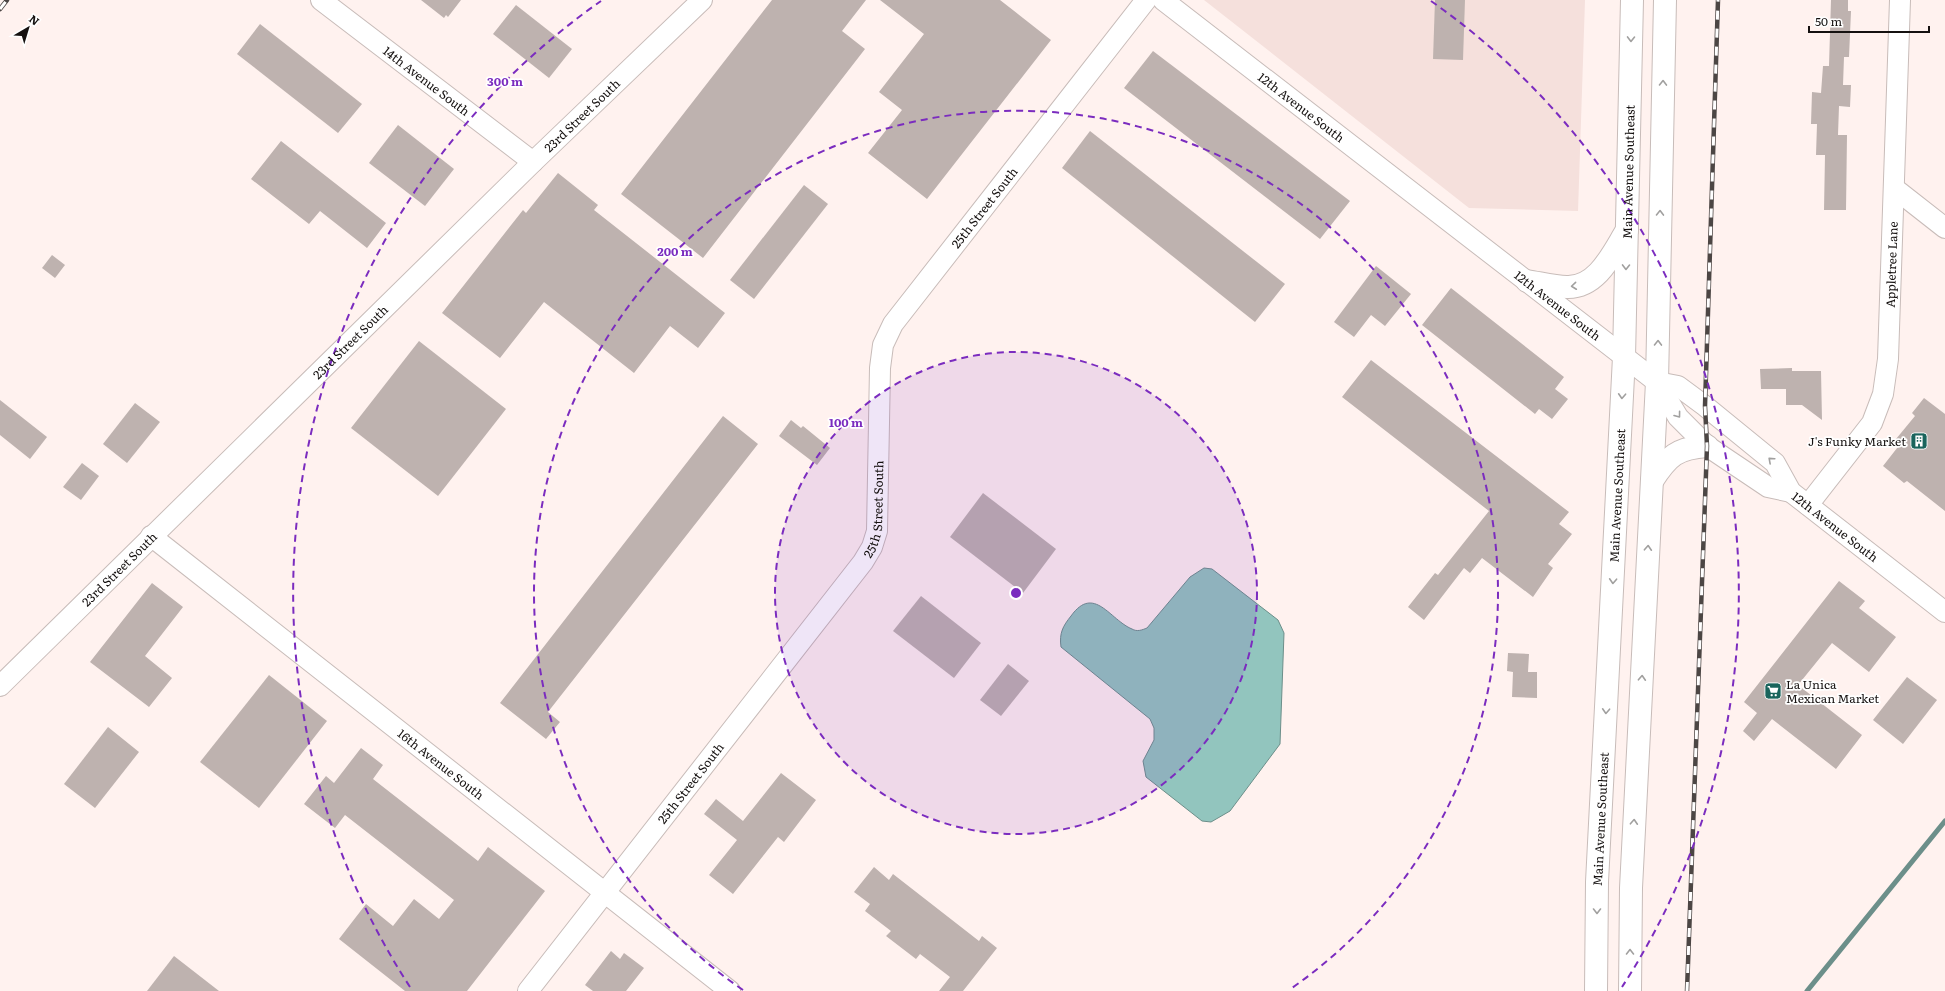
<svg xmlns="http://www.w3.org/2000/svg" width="1945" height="991" font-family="Literata,serif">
<rect width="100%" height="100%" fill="#fff2ef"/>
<!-- built -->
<path fill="#f5e0dc" d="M1204,0h381l-7,211 -109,-3z"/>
<!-- water -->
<path fill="#92c5be" stroke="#6c8f8a" d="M1204,568l8,1 66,51 6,13 -4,111 -50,67 -19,11 -9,-1 -56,-44 -3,-16 11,-21v-12l-4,-9 -89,-72c-2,-14 2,-21 10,-31 23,-32 39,4 61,13 5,3 10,1 15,-1l43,-51z"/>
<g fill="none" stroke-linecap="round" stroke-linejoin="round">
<!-- stream -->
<path stroke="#6c8f8a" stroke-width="5" d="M1807,991l138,-170"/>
</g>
<!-- building -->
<g fill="#beb2af">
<path d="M421,0h40l-13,17 -2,-2 -2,3z"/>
<path d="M772,0h94l-24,31 23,18 -162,209 -82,-64z"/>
<path d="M880,0h120l51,40 -124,159 -59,-46 34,-43 -23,-18 45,-58z"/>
<path d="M1435,0h30l-2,60 -30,-1z"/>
<path d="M1831,0h17v11h3l-2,46h-5l-1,28h8l-1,22 -11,-1 -1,29h9l-1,75h-22l1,-55h-9l1,-31h-6l1,-32 9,1 2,-27h6z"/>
<path d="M516,5l56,44 -23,29 -56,-44z"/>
<path d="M260,24l102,80 -24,29 -101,-79z"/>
<path d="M1153,51l197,150 -30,38 -196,-151z"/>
<path d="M398,125l56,44 -29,37 -56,-43z"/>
<path d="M1090,131l195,153 -30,38 -193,-154z"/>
<path d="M281,141l105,82 -19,25 -47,-37 -11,13 -58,-45z"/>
<path d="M558,173l40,32 -4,5 131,103 -27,35 -28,-22 -36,47 -90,-71 -44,56 -58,-45 81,-103 3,3z"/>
<path d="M804,185l24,19 -74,95 -24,-19z"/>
<path d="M52,255l13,10 -10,13 -13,-10z"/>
<path d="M1376,266l35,28 -26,32 -14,-11 -17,22 -20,-15z"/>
<path d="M1451,288l113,89 -9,12 13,10 -16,20 -13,-10 -4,5 -113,-89z"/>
<path d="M419,341l87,68 -68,87 -87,-68z"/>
<path d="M1371,360l198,152 -10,12 13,10 -24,30 5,4 -20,29 -51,-39 -12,15 -6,-5 -40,52 -16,-13 27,-34 3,2 51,-64 -147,-114z"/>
<path d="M1792,368v3h29l1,49 -20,-15h-16v-16h-25l-1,-20z"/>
<path d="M1924,398l21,16v97l-38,-30 -3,2 -21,-17 18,-23 -5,-4 19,-23 -3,-3z"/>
<path d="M0,400l47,37 -17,22 -30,-24z"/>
<path d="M135,403l25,19 -33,41 -24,-19z"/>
<path d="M723,416l35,28 -210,268 12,10 -14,17 -46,-36z"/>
<path d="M791,420l10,8 2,-2 27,22 -13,17 -38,-29z"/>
<path d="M82,463l17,13 -18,24 -18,-13z"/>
<path d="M983,493l73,56 -33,44 -73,-56z"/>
<path d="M1839,581l26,20 -6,7 37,29 -27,35 -37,-29 -34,42 64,50 -26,34 -64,-50 -18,22 -11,-10 14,-18 -13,-11z"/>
<path d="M152,583l31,24 -38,49 27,22 -23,29 -59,-45z"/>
<path d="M921,596l60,47 -27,35 -61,-47z"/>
<path d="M1508,653l21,1 -1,18h9v26l-25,-1 1,-25 -6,-1z"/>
<path d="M1008,664l21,17 -28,35 -21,-16z"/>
<path d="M269,675l58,46 -68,87 -59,-46z"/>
<path d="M1907,677l30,23 -34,44 -30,-24z"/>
<path d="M108,727l31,25 -44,56 -31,-24z"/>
<path d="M361,748l22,17 -10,14 105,82 10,-14 57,44 -78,100h-62l-66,-52 27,-35 27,22 21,-27 25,20 15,-19 -109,-85 -10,13 -31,-24 22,-28 8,7z"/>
<path d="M781,773l35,27 -32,42 -6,-5 -45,57 -24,-19 28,-35 -33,-26 12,-15 27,22z"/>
<path d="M874,867l15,13 4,-6 86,67 3,-5 15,12 -34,43h-24l11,-14 -30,-23 -4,5 -30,-23 5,-5 -26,-20 5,-7 -16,-12z"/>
<path d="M611,951l9,8 4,-6 20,15 -18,23h-33l-8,-6z"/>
<path d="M174,956l45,35h-72z"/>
</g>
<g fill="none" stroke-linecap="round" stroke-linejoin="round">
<!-- minor casing -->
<g stroke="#c8bcb9" stroke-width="22">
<g id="minor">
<path id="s1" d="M321,0l212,162"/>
<path id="s2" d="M1163,0l494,382 21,4 27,20 70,57 16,29 154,120"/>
<path d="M1894,188l51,40"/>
<path d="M1657,382l21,35 29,29 61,41 23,5"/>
<path id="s3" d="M1808,505l64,-82 11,-29 5,-35 12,-359"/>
<path id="s4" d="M151,536l579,455"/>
<path id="s5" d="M0,686l533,-524 169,-162"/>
<path id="s6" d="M528,991l335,-429 9,-15 5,-16 3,-163 3,-23 10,-21 253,-324"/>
</g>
</g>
<!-- major casing -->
<g stroke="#c8bcb9" stroke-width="24">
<g id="major">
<path d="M1527,281c13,2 27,6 40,6 31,1 46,-35 60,-57"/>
<path d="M1652,481c16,-25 25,-33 55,-35"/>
<path id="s7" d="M1596,991l1,-109 27,-525 8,-357"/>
<path d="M1630,991l1,-103 26,-506 8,-382"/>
</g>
</g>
<!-- minor -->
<use href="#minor" stroke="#fff" stroke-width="20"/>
<!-- major -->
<use href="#major" stroke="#fff" stroke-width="22"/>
<!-- rail casing -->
<g stroke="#4c4644" stroke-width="4.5">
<g id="rail">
<path d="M0,9l7,-9"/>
<path d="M1687,991l20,-545 -2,-40 13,-406"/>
</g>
</g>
<!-- rail -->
<use href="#rail" stroke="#fff" stroke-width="3" stroke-dasharray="9" stroke-linecap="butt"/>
</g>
<!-- one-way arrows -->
<defs><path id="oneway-chevron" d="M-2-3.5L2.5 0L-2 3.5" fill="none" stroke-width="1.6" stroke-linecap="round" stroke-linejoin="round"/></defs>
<g stroke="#a1a09f">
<use href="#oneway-chevron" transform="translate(1631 39) rotate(91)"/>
<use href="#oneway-chevron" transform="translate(1663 83) rotate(-89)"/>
<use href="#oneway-chevron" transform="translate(1660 213) rotate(-89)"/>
<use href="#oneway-chevron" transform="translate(1626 267) rotate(91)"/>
<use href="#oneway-chevron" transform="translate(1574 286) rotate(174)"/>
<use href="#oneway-chevron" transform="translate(1658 343) rotate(-89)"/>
<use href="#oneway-chevron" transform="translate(1622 396) rotate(93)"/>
<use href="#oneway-chevron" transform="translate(1678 415) rotate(53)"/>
<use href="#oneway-chevron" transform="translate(1771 460) rotate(-138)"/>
<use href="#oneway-chevron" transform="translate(1648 548) rotate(-87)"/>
<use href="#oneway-chevron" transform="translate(1613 581) rotate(93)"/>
<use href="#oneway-chevron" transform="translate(1642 678) rotate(-87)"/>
<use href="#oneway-chevron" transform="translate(1606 711) rotate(93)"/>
<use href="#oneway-chevron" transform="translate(1634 822) rotate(-87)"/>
<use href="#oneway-chevron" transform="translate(1597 911) rotate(90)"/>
<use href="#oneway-chevron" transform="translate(1630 952) rotate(-90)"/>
</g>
<!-- distance rings -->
<circle cx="1016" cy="593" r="241" fill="#7b2cbf" fill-opacity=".12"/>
<g fill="none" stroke="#7b2cbf" stroke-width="2" stroke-dasharray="7 5">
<circle cx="1016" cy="593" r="241"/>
<path d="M743 990A482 482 0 1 1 1289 990"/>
<path d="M410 987A723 723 0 0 1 601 1M1431 1A723 723 0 0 1 1622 987"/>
</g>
<!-- icons -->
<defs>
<g id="building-square" transform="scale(0.9)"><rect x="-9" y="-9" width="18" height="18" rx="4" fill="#19645c" stroke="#fff"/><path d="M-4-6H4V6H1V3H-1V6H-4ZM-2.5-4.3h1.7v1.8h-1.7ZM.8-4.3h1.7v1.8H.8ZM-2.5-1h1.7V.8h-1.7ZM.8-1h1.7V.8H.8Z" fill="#fff"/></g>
<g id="supermarket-square" transform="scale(0.9)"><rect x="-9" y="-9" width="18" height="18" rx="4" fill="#19645c" stroke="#fff"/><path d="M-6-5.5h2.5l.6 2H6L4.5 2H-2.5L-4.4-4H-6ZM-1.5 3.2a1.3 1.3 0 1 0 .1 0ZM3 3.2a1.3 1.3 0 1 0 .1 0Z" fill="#fff"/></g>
</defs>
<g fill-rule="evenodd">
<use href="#building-square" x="1919" y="441"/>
<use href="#supermarket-square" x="1773" y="691"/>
</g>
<g text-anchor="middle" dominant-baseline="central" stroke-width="3.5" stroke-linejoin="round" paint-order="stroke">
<!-- street labels -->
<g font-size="12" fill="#151110" stroke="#fff">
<text stroke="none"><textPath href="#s1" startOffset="133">14th Avenue South</textPath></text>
<text stroke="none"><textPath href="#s2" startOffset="175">12th Avenue South</textPath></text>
<text stroke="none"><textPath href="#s5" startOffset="815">23rd Street South</textPath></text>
<text stroke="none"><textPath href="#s7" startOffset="820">Main Avenue Southeast</textPath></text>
<text stroke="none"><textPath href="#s6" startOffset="936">25th Street South</textPath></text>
<text stroke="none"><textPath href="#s3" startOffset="265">Appletree Lane</textPath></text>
<text stroke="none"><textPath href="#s2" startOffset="499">12th Avenue South</textPath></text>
<text stroke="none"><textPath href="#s5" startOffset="491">23rd Street South</textPath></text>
<text stroke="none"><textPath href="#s7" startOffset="496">Main Avenue Southeast</textPath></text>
<text stroke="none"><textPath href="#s6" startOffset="600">25th Street South</textPath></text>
<text stroke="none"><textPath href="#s2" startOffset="859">12th Avenue South</textPath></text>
<text stroke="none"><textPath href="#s5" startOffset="167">23rd Street South</textPath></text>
<text stroke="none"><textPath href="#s4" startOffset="369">16th Avenue South</textPath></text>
<text stroke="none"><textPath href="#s6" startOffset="264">25th Street South</textPath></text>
<text stroke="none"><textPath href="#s7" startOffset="172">Main Avenue Southeast</textPath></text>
</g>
<!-- poi labels -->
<g font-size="12" fill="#151110" stroke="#fff" text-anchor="end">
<text x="1906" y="441">J's Funky Market</text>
<text x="1786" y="684" text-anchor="start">La Unica<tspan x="1786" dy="14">Mexican Market</tspan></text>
</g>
</g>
<circle cx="1016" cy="593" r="6" fill="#7b2cbf" stroke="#fff" stroke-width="2"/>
<g font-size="12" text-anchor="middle" font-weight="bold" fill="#7b2cbf" stroke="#fff" stroke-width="3.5" stroke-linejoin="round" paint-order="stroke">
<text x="505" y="86">300 m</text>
<text x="675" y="256">200 m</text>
<text x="846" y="427">100 m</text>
</g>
<!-- north arrow -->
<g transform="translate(28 28) rotate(38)" stroke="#ffffff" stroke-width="3" paint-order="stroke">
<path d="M0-3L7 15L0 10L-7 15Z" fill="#151110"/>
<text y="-6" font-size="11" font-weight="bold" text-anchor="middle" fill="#151110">N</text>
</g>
<!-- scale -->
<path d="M1809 26v6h120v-6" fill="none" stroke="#151110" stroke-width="2"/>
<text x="1815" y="26" font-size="12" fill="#151110" stroke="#ffffff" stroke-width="3" paint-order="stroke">50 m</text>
</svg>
